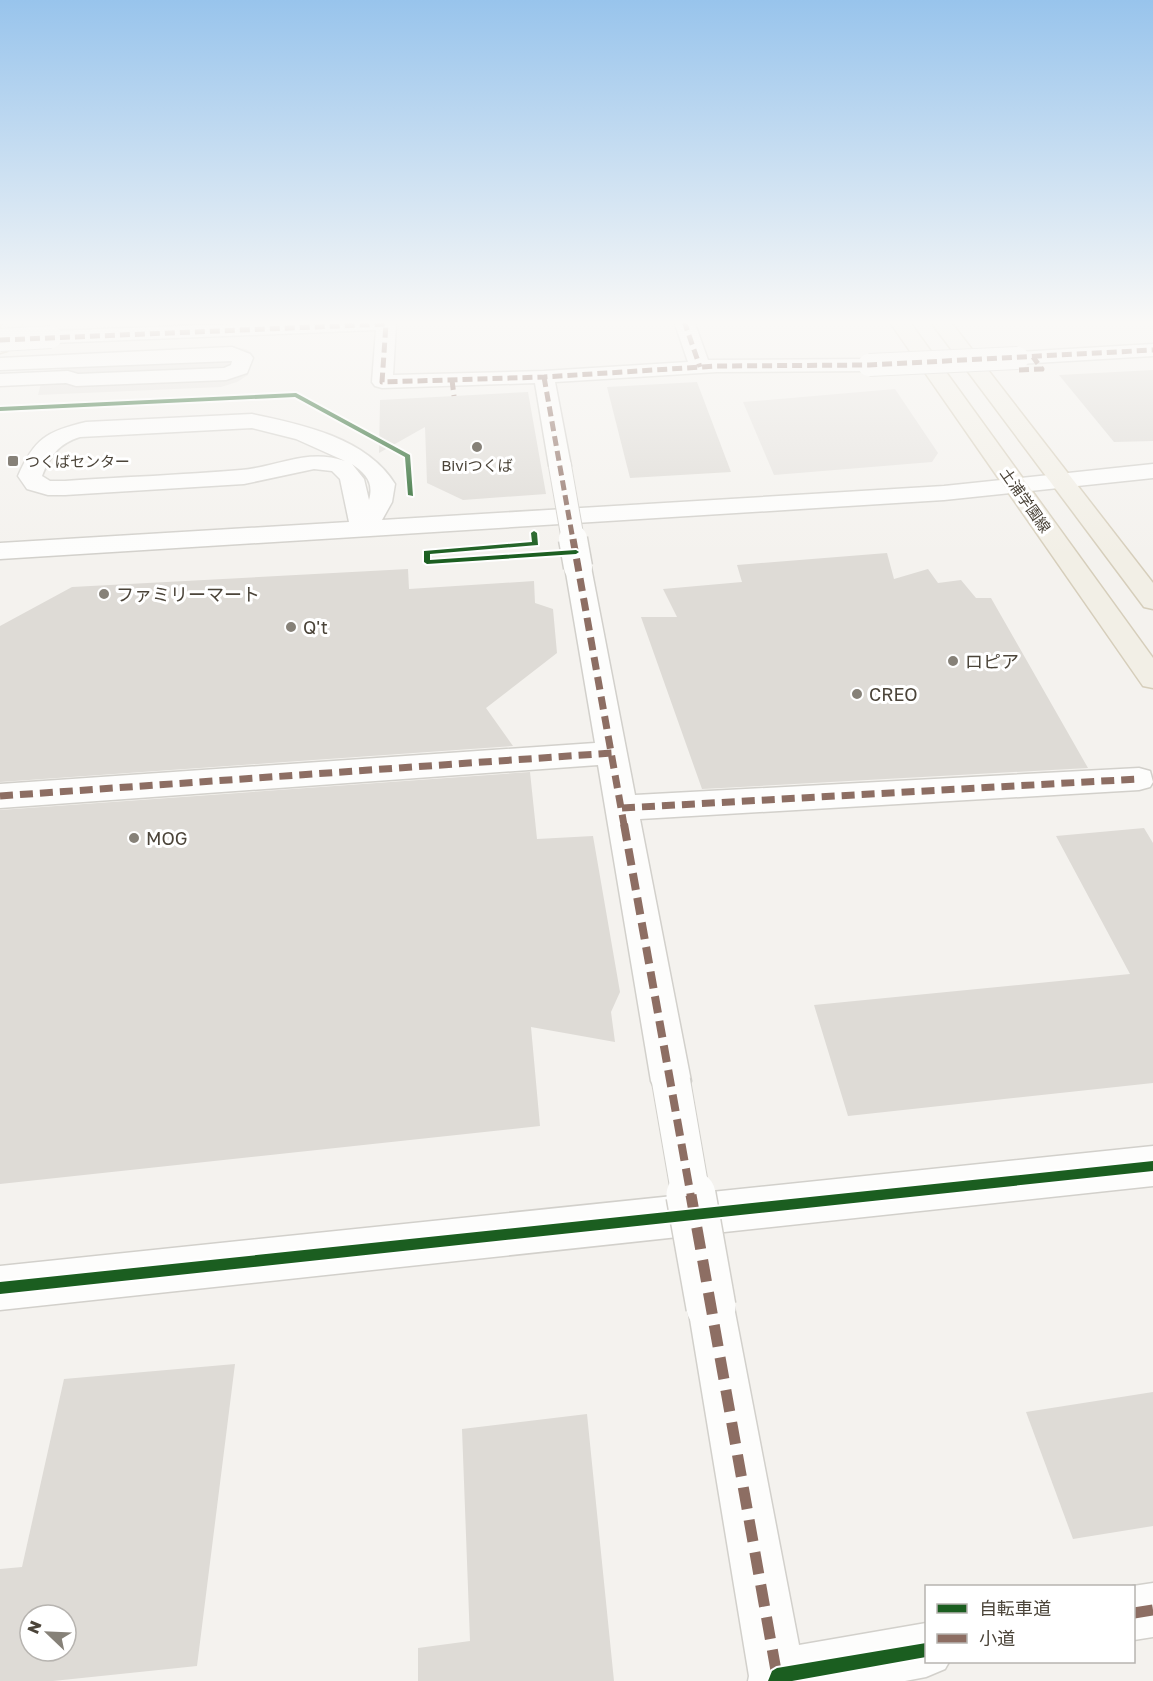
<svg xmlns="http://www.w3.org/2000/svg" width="1153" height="1681" font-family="'Golos Text','Noto Sans JP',sans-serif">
<rect width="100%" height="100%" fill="#f4f2ee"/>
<!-- parking -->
<g fill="#e6e3df">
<path d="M229,347l17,2 5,4 -3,22 -11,7 -16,5 -183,8 3,-12 18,-10 7,-14 18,-5z"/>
<path d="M895,389l43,64 -6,9 -158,13 -31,-73z"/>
</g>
<!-- building -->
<g fill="#dedbd6" fill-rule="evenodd">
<path d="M1153,370v71l-39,1 -55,-67z"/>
<path d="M697,382l34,90 -101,6 -23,-91z"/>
<path d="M528,392l18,102 -83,6 -36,-17 -2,-56 -46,26 1,-53z"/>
<path d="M887,553l7,26 34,-10 10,14 23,-3 15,18h15l97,170 -386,21 -61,-172h36l-14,-28 79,-7 -5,-17z"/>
<path d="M408,569l1,20 125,-8 1,22 18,6 4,44 -71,55 27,38 -513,36v-156l72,-39z"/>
<path d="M530,772l7,67 56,-3 27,156 -9,20 4,30 -84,-15 9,99 -540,58v-374z"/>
<path d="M1144,828l9,15v240l-305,33 -34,-111 316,-31 -74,-138z"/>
<path d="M235,1364l-38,302 -144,15h-53v-112l22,-2 42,-188zM30,1615h36v36h-36z"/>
<path d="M1153,1392v134l-80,13 -47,-127z"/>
<path d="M587,1414l27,267h-196v-33l52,-7 -8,-212z"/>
</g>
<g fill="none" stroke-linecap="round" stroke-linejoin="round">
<!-- minor casing -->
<g stroke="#d2d0cb" stroke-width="3">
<g id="minor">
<path d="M312,321h82l2,3 -3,51 151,-4 144,-9 -14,-41h20l14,39 161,-1 7,2 3,4 -3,4 -7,2 -152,1 -162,10 16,84 -3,5 -8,2 -8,-2 -3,-5 -14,-83 -153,5 -7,-2 -3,-4 4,-52 -325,13 -7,-2 -3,-4 3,-4 7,-2z"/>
<path d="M1153,344v12l-135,8 -7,-2 -3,-4 3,-4 7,-2z"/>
<path d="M232,347l18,7 3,4 -6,15 -21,7 -150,6 -10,-3 -66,3v-12l68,-3 10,3 146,-6 7,-3 1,-4 -232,9v-12z"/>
<path d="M252,414c49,10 115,24 143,70l-3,18 -10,18 562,-34 209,-22v14l-209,22 -944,59v-16l349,-21 -9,-43 -8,-8 -18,-2 -70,15 -179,11h-17l-21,-6 -9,-13c16,-37 29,-45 68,-54zM252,428l44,11 49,22c-38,-13 -67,6 -104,9 -59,5 -117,7 -176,11h-15l-8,-5c8,-20 16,-32 38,-39zM352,464c14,10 22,18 17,36l-5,-21z"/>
<path d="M578,559l9,3 4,5 44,228 504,-27 11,3 3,11 -3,5 -11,3 -499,29 51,262 -6,13 -14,5 -14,-5 -6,-13 -53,-316 -598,43v-24l595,-41 -30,-176 4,-5z"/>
<path d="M1153,1146v40l-1153,124v-44z"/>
<path d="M711,1284l16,7 7,16 65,338 127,-22v39h23l-4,7 -19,8 -21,4h-157l1,-5 -61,-369 7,-16z"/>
<path d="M1153,1583v54l-19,3 -1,-54z"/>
</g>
</g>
<!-- major casing -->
<g stroke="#d6cebb" stroke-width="3">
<g id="major">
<path d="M4,321h20l-17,30 -7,2v-24z"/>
<path d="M889,321h20l244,337v30l-10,-2z"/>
<path d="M930,321h20l203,262v26l-9,-2z"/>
</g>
</g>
<!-- minor -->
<use href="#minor" fill="#fdfdfc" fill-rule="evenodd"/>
<!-- major -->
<use href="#major" fill="#f2efe6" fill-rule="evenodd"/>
<!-- minor-bridge-far3 casing -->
<g stroke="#d2d0cb" stroke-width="24" stroke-linecap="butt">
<g id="minor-bridge-far3">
<path d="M0,340l51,-3"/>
<path d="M869,365l149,-7"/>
<path d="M560,466l13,74"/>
</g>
</g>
<!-- minor-bridge-far2 casing -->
<g stroke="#d2d0cb" stroke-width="31" stroke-linecap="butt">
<path id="minor-bridge-far2" d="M573,539l5,28"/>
</g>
<!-- minor-bridge-far1 casing -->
<g stroke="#d2d0cb" stroke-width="40" stroke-linecap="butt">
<path id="minor-bridge-far1" d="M671,1081l20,116"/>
</g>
<!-- minor-bridge casing -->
<g stroke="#d2d0cb" stroke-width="52" stroke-linecap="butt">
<path id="minor-bridge" d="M691,1195l20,112"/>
</g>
<!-- minor-bridge-far3 -->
<use href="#minor-bridge-far3" stroke="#fdfdfc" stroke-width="22"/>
<!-- minor-bridge-far2 -->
<use href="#minor-bridge-far2" stroke="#fdfdfc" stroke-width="28"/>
<!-- minor-bridge-far1 -->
<use href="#minor-bridge-far1" stroke="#fdfdfc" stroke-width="38"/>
<!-- minor-bridge -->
<use href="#minor-bridge" stroke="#fdfdfc" stroke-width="49"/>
<!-- quiet-far3 -->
<g stroke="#8d6e63" stroke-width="5" stroke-dasharray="10 5" stroke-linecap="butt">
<path d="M684,321l16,46"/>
<path d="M0,340l386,-16 -4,58 162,-5 173,-11 152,-1 284,-15"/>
<path d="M1019,370l23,-1 -9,-12"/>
<path d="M544,377l29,163"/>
<path d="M452,380l2,16"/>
</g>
<!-- quiet-far2 -->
<g stroke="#8d6e63" stroke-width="7" stroke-dasharray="13 7" stroke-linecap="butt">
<path d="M573,539l51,286"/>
<path d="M0,796l612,-43"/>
<path d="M622,808l517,-29"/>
</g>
<!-- quiet-far1 -->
<path stroke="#8d6e63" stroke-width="8" stroke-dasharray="17 8" stroke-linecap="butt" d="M624,824l67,373"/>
<!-- quiet -->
<g stroke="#8d6e63" stroke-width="11" stroke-dasharray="22 11" stroke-linecap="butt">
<path d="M691,1195l86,481"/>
<path d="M1134,1613l19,-3"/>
</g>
<!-- cycleway casing -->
<g stroke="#fff" stroke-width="4">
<g id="cycleway">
<path d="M296,393l114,62 3,41 -5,-1 -3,-38 -110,-60 -295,14v-4z"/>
<path d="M534,531l3,2 1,12 -108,9v6l146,-10 3,2 -3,2 -149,10 -3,-2v-11l108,-9 -1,-9z"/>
<path d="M1153,1161v10l-1153,123v-12z"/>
<path d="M926,1643v14l-134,24h-24l4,-10 5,-3z"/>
</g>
</g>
<!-- cycleway -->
<use href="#cycleway" fill="#1b5e20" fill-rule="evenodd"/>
</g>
<!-- sky -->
<linearGradient id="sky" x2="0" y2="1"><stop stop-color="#98c4ec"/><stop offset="0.58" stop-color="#faf9f7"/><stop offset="1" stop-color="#faf9f7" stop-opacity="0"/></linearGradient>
<rect width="1153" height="556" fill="url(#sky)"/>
<!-- markers -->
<g fill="#868178" stroke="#fff" stroke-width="2">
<circle cx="477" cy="447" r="6"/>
<rect x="7" y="455" width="12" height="12" rx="3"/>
<circle cx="104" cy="594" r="6"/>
<circle cx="291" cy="627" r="6"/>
<circle cx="953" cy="661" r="6"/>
<circle cx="857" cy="694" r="6"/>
<circle cx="134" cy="838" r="6"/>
</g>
<g text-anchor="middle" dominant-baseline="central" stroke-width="6" stroke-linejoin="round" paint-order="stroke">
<!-- far-poi labels -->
<g font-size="15" fill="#4b4439" stroke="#fff" text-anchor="start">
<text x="25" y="461">つくばセンター</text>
<text x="477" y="465" text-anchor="middle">Biviつくば</text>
</g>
<!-- far-street labels -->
<g font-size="15" fill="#4b4439" stroke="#fff">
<text transform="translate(1026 500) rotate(55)">土浦学園線</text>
</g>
<!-- poi labels -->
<g font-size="18" fill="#4b4439" stroke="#fff" text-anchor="start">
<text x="116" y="594">ファミリーマート</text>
<text x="303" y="627">Q't</text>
<text x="965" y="661">ロピア</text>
<text x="869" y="694">CREO</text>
<text x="146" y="838">MOG</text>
</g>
</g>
<!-- legend -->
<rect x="925" y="1585" width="210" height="78" fill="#ffffff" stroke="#b7b4b0" stroke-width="1.5"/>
<rect x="937" y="1604" width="30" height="9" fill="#1b5e20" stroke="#b7b4b0" stroke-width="1.5"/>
<text x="979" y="1615" font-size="18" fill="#4b4439">自転車道</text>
<rect x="937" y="1634" width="30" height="9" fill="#8d6e63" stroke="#b7b4b0" stroke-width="1.5"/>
<text x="979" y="1645" font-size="18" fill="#4b4439">小道</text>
<!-- north arrow -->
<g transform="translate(48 1633) rotate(293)"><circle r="28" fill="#ffffff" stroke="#b7b4b0" stroke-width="1.5"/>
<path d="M0-4.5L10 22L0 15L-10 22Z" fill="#868178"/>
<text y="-9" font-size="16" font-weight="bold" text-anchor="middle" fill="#4b4439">N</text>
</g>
</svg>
